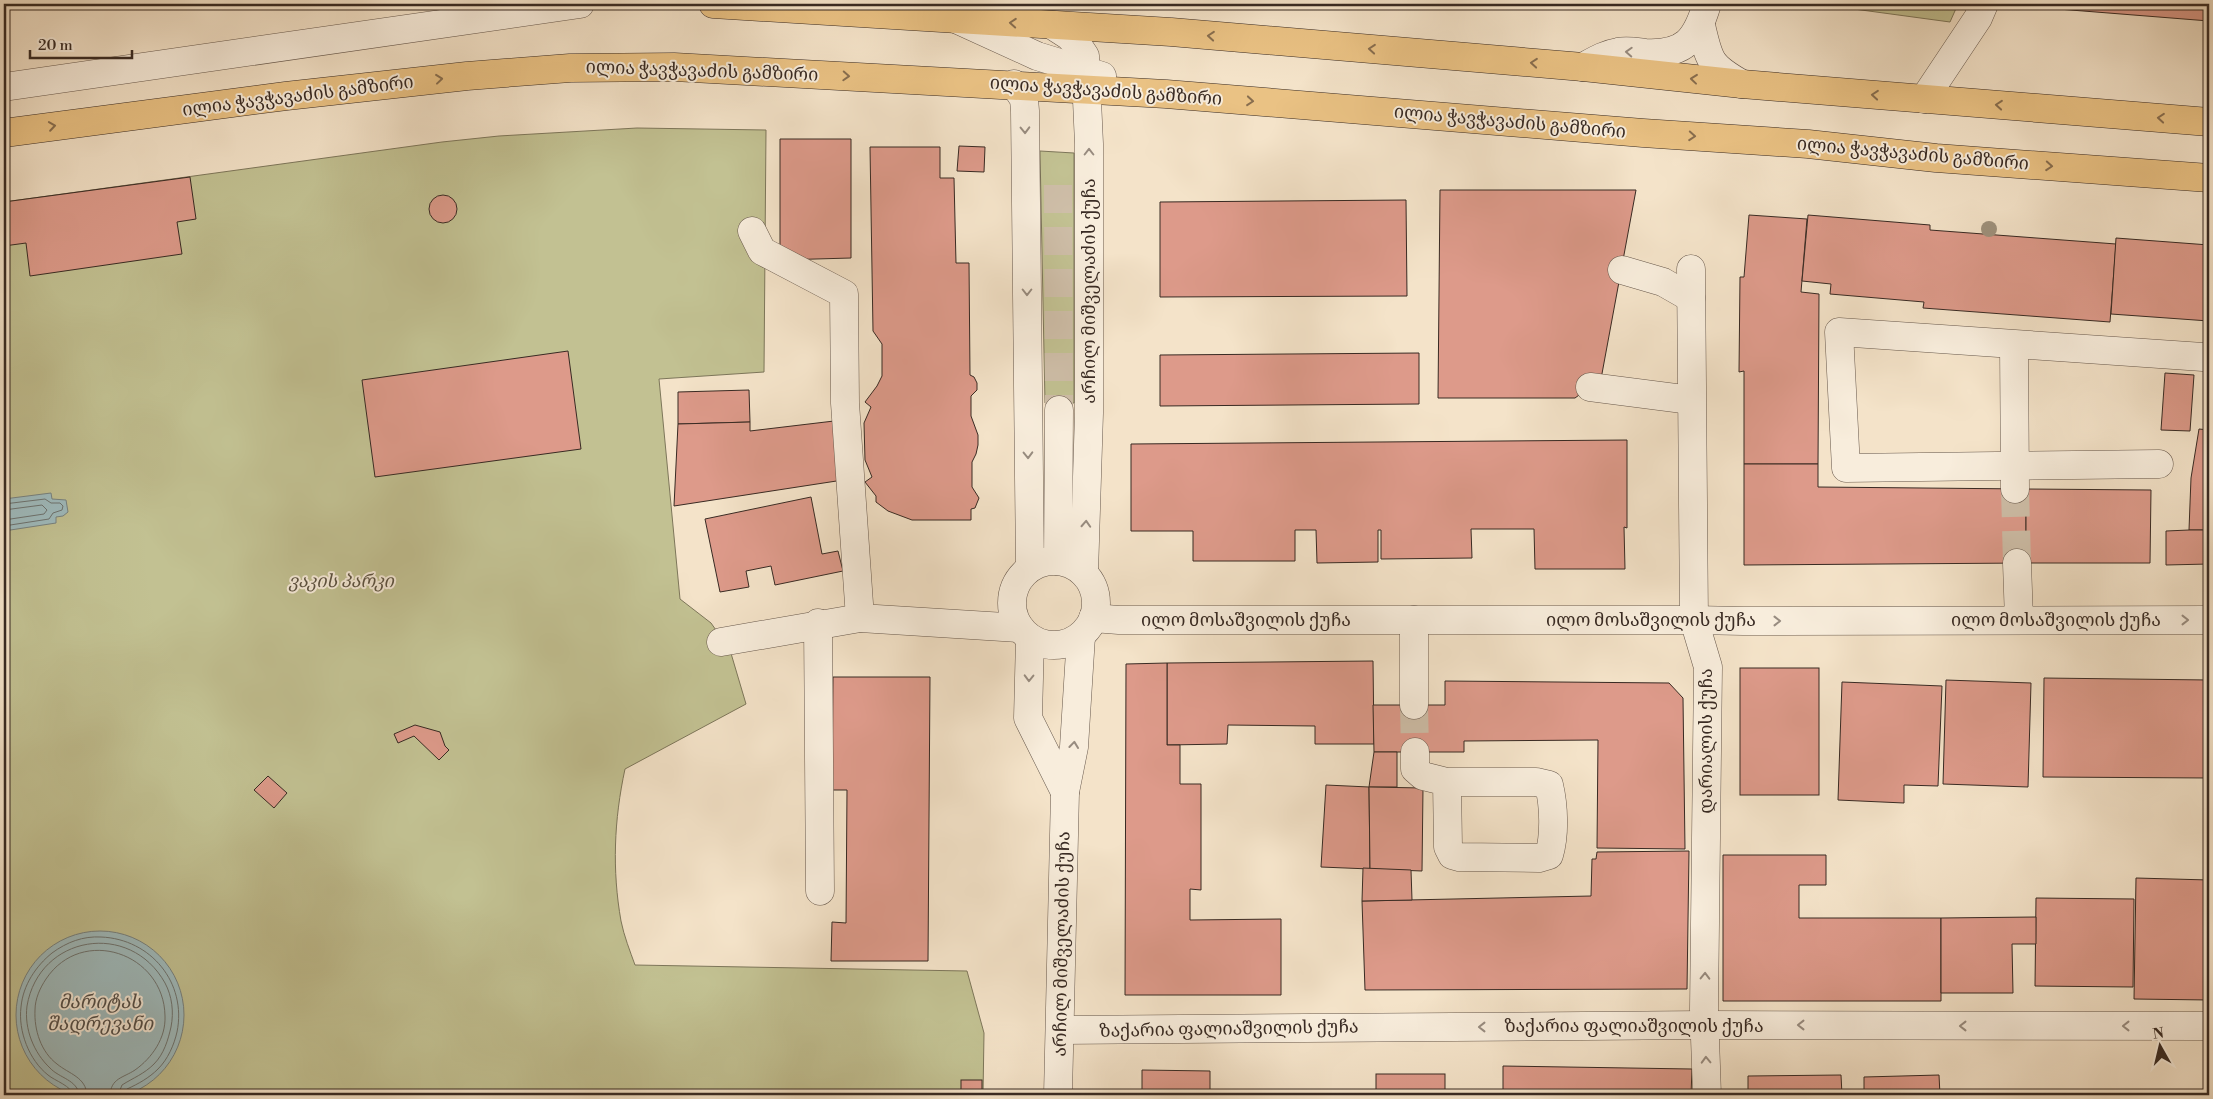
<svg xmlns="http://www.w3.org/2000/svg" width="2213" height="1099" font-family="'Libre Bodoni','Noto Serif Georgian',serif">
<rect width="100%" height="100%" fill="#f4e3c9"/>
<filter id="stains"><feTurbulence type="fractalNoise" baseFrequency=".004" numOctaves="4"/><feColorMatrix values="0 0 0 0 .2 0 0 0 0 .09 0 0 0 0 .02 0 0 0 .5 -.17"/></filter>
<radialGradient id="worn" r=".72"><stop offset=".6" stop-color="#630" stop-opacity="0"/><stop offset="1" stop-color="#630" stop-opacity=".3"/></radialGradient>
<!-- green -->
<g fill="#c2c192" stroke="#7d765a">
<path d="M1817,4h141l-8,18z"/>
<path d="M637,128l129,2 -2,242 -105,7 21,220 31,24 19,27 16,54 -121,65c-11,51 -13,101 -4,152 3,15 9,30 14,44l332,6 17,62 -1,62h-979v-893l438,-60 57,-6z"/>
<path d="M1040,151l34,2v250h-29z"/>
</g>
<!-- water -->
<g fill="#9fbcbf" stroke="#768281">
<path d="M51,493l1,6 14,1 2,12 -5,4 -7,1v6l-52,8v-32z"/>
<circle cx="100" cy="1015" r="84"/>
</g>
<g fill="none" stroke-linecap="round" stroke-linejoin="round">
<!-- shore -->
<g stroke="#6c7371" stroke-width="1">
<path d="M4,504l41,-5 6,4h9l3,3 -1,4 -9,3 -4,6 -45,7"/>
<path d="M4,510l38,-5 5,5 -3,4 -40,6"/>
<path d="M73,1095c-1,-9 -18,-14 -25,-20 -19,-15 -30,-44 -27,-68 2,-22 15,-41 31,-54 15,-11 31,-17 49,-16 50,2 86,46 76,95 -3,13 -9,27 -19,37 -9,9 -20,15 -31,20l-3,6"/>
<path d="M79,1095c-1,-15 -20,-17 -29,-27 -16,-15 -26,-39 -23,-62 12,-71 103,-86 138,-23 7,13 9,29 6,44 -3,13 -7,27 -17,37 -10,10 -21,14 -32,21l-4,10"/>
<path d="M87,1095c-1,-18 -18,-21 -30,-31 -16,-12 -23,-34 -22,-54 0,-11 5,-22 11,-31 36,-54 118,-26 119,37 1,22 -13,42 -30,54 -12,8 -24,8 -25,25"/>
</g>
</g>
<!-- building -->
<g fill="#dd9a8a" stroke="#382a23">
<path d="M2033,4h176v17l-176,-14z"/>
<path d="M780,139h71v119l-71,2z"/>
<path d="M959,146l26,1 -1,25 -27,-1z"/>
<path d="M870,147h70v31h14l2,85h13l1,112 4,2 3,6v7l-6,6v20l7,19v10l-2,9 -4,8v25l7,11 -4,10 -4,1v11h-59l-24,-9 -12,-9v-6l-11,-14 7,-5 -7,-17 -1,-37 7,-16 -6,-5 12,-16 5,-10v-32l-9,-13z"/>
<path d="M190,177l6,42 -19,3 5,32 -152,22 -4,-33 -22,3v-44z"/>
<path d="M1440,190h196l-35,189 -26,19h-137z"/>
<circle cx="443" cy="209" r="14"/>
<path d="M1406,200l1,96 -247,1v-95z"/>
<path d="M1749,215l58,4 -6,73 18,2 -1,170h-74v-93l-5,1 1,-95h4z"/>
<path d="M1808,215l122,10v5l186,14 -6,78 -187,-14 1,-6 -94,-8 1,-10 -29,-3z"/>
<path d="M2116,238l93,7v76l-98,-7z"/>
<path d="M568,351l13,98 -206,28 -13,-97z"/>
<path d="M1419,353v51l-259,2v-51z"/>
<path d="M2165,373l29,2 -4,56 -29,-1z"/>
<path d="M749,390l1,32 -72,2v-32z"/>
<path d="M834,421l9,59 -169,26 4,-82 72,-2v9z"/>
<path d="M2199,429l10,1v100h-20l2,-52z"/>
<path d="M1627,440v88l-3,-1 1,42h-90l-1,-40h-63l1,29 -91,1v-29h-3v32l-61,1 -1,-33h-21v31h-102v-30h-62v-87z"/>
<path d="M1744,464h74v23l208,2v74l-282,2z"/>
<path d="M2026,489l125,1 -1,73h-124z"/>
<path d="M811,497l11,57 16,-3 5,20 -68,14 -4,-19 -25,5 3,16 -29,5 -15,-73z"/>
<path d="M2189,530h20v34l-43,1v-34z"/>
<path d="M1373,661l1,83h-59v-18l-87,-1 -1,19 -60,1v-82z"/>
<path d="M1167,663v82h13v39h21v106l-11,-1v31l91,-1v76h-156l1,-331z"/>
<rect x="1740" y="668" width="79" height="127"/>
<path d="M833,677h97l-2,284h-97l1,-39 14,1 1,-133h-15z"/>
<path d="M2044,678l165,2v98l-166,-1z"/>
<path d="M1946,680l85,3 -3,104 -85,-3z"/>
<path d="M1445,681l224,2 14,15 2,151 -88,-1 1,-108 -134,1v11h-90l-1,-47h72z"/>
<path d="M1842,682l100,4 -4,100 -34,-1v18l-66,-3z"/>
<path d="M415,725l25,7 5,14 4,4 -10,10 -25,-24 -16,7 -4,-9z"/>
<path d="M1374,752h23v35h-28z"/>
<path d="M268,776l19,17 -13,15 -20,-18z"/>
<path d="M1326,785l43,2 1,82 -49,-2z"/>
<path d="M1369,787l54,1 -1,83 -52,-2z"/>
<path d="M1689,851l-2,138 -322,1 -3,-89 229,-5 1,-37h4l1,-7z"/>
<path d="M1723,855h103v30h-27v33h142v83h-218z"/>
<path d="M1363,868l48,2 1,30 -50,1z"/>
<path d="M2136,878l73,2v120l-75,-1z"/>
<path d="M2036,898l98,1 -1,88 -98,-1z"/>
<path d="M2036,917v27h-24l1,49h-72v-75z"/>
<path d="M1503,1066l189,3 -1,26h-188z"/>
<path d="M1142,1070l68,1v24h-68z"/>
<rect x="1376" y="1074" width="69" height="21"/>
<path d="M1841,1075l1,20h-94v-19z"/>
<path d="M1939,1075l1,20h-76v-18z"/>
<rect x="961" y="1080" width="21" height="15"/>
<path d="M1940,1092l94,1v2h-94z"/>
<path d="M2034,1093l106,1v1h-106z"/>
</g>
<g fill="none" stroke-linecap="round" stroke-linejoin="round">
<!-- minor-tunnel -->
<g stroke="#cebea8" stroke-width="28" stroke-dasharray="28 14" stroke-linecap="butt">
<path d="M1058,185l1,225"/>
<path d="M2015,489l2,74"/>
<path d="M1414,705l1,47"/>
</g>
<!-- minor casing -->
<g stroke="#67584c" stroke-width="29">
<g id="minor">
<path d="M956,19l81,37 65,20"/>
<path d="M1052,25l17,11 8,8 8,12 4,88v269l-5,160"/>
<path d="M1701,25c8,36 9,41 41,59"/>
<path d="M1583,67c11,-6 22,-13 35,-15 9,-2 19,0 27,1 40,2 51,-13 62,-49"/>
<path d="M1014,84l10,15 1,12 5,457"/>
<path d="M4,87l576,-83"/>
<path d="M1924,99l54,-81 6,-14"/>
<path d="M752,231l10,20 82,43 1,109 15,215"/>
<path d="M1691,269l3,351 14,47 -4,342 3,86"/>
<path d="M1622,270l41,12 28,16"/>
<path d="M2014,345l1,144"/>
<path d="M1590,387l101,13"/>
<path d="M2159,464l-313,4 -7,-136 364,25"/>
<path d="M1058,561l1,-151"/>
<circle cx="1054" cy="603" r="42"/>
<path d="M2017,563l2,57"/>
<path d="M1093,618l26,2h575l49,1 466,-1"/>
<path d="M1414,620v85"/>
<path d="M818,623l2,268"/>
<path d="M1030,638l-2,80 37,74"/>
<path d="M721,642l139,-24 160,10"/>
<path d="M1415,752v17l8,7 24,6 1,65 4,8 7,2 80,1 10,-3c6,-20 5,-49 0,-70l-13,-3h-89"/>
<path d="M1060,1030l645,-5 504,1"/>
<path d="M1058,1095l7,-303 9,-45 7,-111"/>
</g>
</g>
<!-- major casing -->
<g stroke="#382a23" stroke-width="29">
<g id="major">
<path d="M713,4l458,28 412,35 159,17 467,38"/>
<path d="M4,133l282,-37 181,-20 103,-8 104,-1 492,27 477,39 165,11 128,14 273,20"/>
</g>
</g>
<!-- minor -->
<use href="#minor" stroke="#f8eddc" stroke-width="28"/>
<!-- major -->
<use href="#major" stroke="#eac284" stroke-width="28"/>
</g>
<!-- trees -->
<circle fill="#9f927d" cx="1989" cy="229" r="8"/>
<!-- one-way arrows -->
<defs><path id="oneway-chevron" d="M-2-3.5L2.5 0L-2 3.5" fill="none" stroke-width="1.6" stroke-linecap="round" stroke-linejoin="round" transform="scale(1.25)"/></defs>
<g stroke="#886e4f">
<use href="#oneway-chevron" transform="translate(1013 23) rotate(-176)"/>
<use href="#oneway-chevron" transform="translate(1211 36) rotate(-175)"/>
<use href="#oneway-chevron" transform="translate(1372 49) rotate(-175)"/>
<use href="#oneway-chevron" transform="translate(1534 63) rotate(-175)"/>
<use href="#oneway-chevron" transform="translate(846 76) rotate(3)"/>
<use href="#oneway-chevron" transform="translate(439 79) rotate(-6)"/>
<use href="#oneway-chevron" transform="translate(1694 79) rotate(-174)"/>
<use href="#oneway-chevron" transform="translate(1875 95) rotate(-175)"/>
<use href="#oneway-chevron" transform="translate(1250 101) rotate(5)"/>
<use href="#oneway-chevron" transform="translate(1999 105) rotate(-175)"/>
<use href="#oneway-chevron" transform="translate(2161 118) rotate(-175)"/>
<use href="#oneway-chevron" transform="translate(52 126) rotate(-8)"/>
<use href="#oneway-chevron" transform="translate(1692 136) rotate(4)"/>
<use href="#oneway-chevron" transform="translate(2049 166) rotate(4)"/>
</g>
<g stroke="#988c80">
<use href="#oneway-chevron" transform="translate(1629 52) rotate(-177)"/>
<use href="#oneway-chevron" transform="translate(1025 130) rotate(89)"/>
<use href="#oneway-chevron" transform="translate(1089 152) rotate(-90)"/>
<use href="#oneway-chevron" transform="translate(1027 292) rotate(90)"/>
<use href="#oneway-chevron" transform="translate(1028 455) rotate(89)"/>
<use href="#oneway-chevron" transform="translate(1086 524) rotate(-87)"/>
<use href="#oneway-chevron" transform="translate(2185 620)"/>
<use href="#oneway-chevron" transform="translate(1777 621)"/>
<use href="#oneway-chevron" transform="translate(1029 678) rotate(91)"/>
<use href="#oneway-chevron" transform="translate(1074 745) rotate(-84)"/>
<use href="#oneway-chevron" transform="translate(1705 976) rotate(-89)"/>
<use href="#oneway-chevron" transform="translate(1801 1025) rotate(-180)"/>
<use href="#oneway-chevron" transform="translate(1963 1026) rotate(-180)"/>
<use href="#oneway-chevron" transform="translate(2126 1026) rotate(-180)"/>
<use href="#oneway-chevron" transform="translate(1482 1027) rotate(180)"/>
<use href="#oneway-chevron" transform="translate(1706 1060) rotate(-92)"/>
</g>
<g text-anchor="middle" dominant-baseline="central" stroke-width="4" stroke-linejoin="round" paint-order="stroke">
<!-- street labels -->
<g font-size="18" fill="#382a23" stroke="#f8eddc">
<text transform="translate(702 71) rotate(2)">ილია ჭავჭავაძის გამზირი</text>
<text transform="translate(1106 91) rotate(4)">ილია ჭავჭავაძის გამზირი</text>
<text transform="translate(298 96) rotate(-7)">ილია ჭავჭავაძის გამზირი</text>
<text transform="translate(1510 122) rotate(5)">ილია ჭავჭავაძის გამზირი</text>
<text transform="translate(1913 154) rotate(5)">ილია ჭავჭავაძის გამზირი</text>
<text transform="translate(1089 291) rotate(-90)">არჩილ მიშველაძის ქუჩა</text>
<text x="1246" y="620">ილო მოსაშვილის ქუჩა</text>
<text x="1651" y="620">ილო მოსაშვილის ქუჩა</text>
<text x="2056" y="620">ილო მოსაშვილის ქუჩა</text>
<text transform="translate(1706 741) rotate(-90)">დარიალის ქუჩა</text>
<text transform="translate(1062 944) rotate(-89)">არჩილ მიშველაძის ქუჩა</text>
<text x="1634" y="1026">ზაქარია ფალიაშვილის ქუჩა</text>
<text transform="translate(1229 1029) rotate(-1)">ზაქარია ფალიაშვილის ქუჩა</text>
</g>
<!-- park labels -->
<g font-size="18" font-style="italic" fill="#5a503f" stroke="#f8eddc">
<text x="341" y="581">ვაკის პარკი</text>
</g>
<!-- water labels -->
<g font-size="19" font-style="italic" fill="#524e4a" stroke="#f8eddc">
<text x="100" y="1002">მარიტას<tspan x="100" dy="22">შადრევანი</tspan></text>
</g>
</g>
<!-- margin -->
<rect width="2213" height="1099" fill="none" stroke="#f4e3c9" stroke-width="20"/>
<rect x="5" y="5" width="2203" height="1089" fill="none" stroke="#382a23" stroke-width="2.5"/>
<rect x="10" y="10" width="2193" height="1079" fill="none" stroke="#382a23"/>
<!-- north arrow -->
<g transform="translate(2160 1046) rotate(352)" stroke="#f8eddc" stroke-width="4" paint-order="stroke">
<path d="M0-4L9 19L0 12L-9 19Z" fill="#382a23"/>
<text y="-8" font-size="14" font-weight="bold" text-anchor="middle" fill="#382a23">N</text>
</g>
<!-- scale -->
<path d="M30 50v8h102v-8" fill="none" stroke="#382a23" stroke-width="2.5"/>
<text x="38" y="50" font-size="15" fill="#382a23" stroke="#f8eddc" stroke-width="4" paint-order="stroke">20 m</text>
<rect width="100%" height="100%" filter="url(#stains)"/>
<rect width="100%" height="100%" fill="url(#worn)"/>
</svg>
